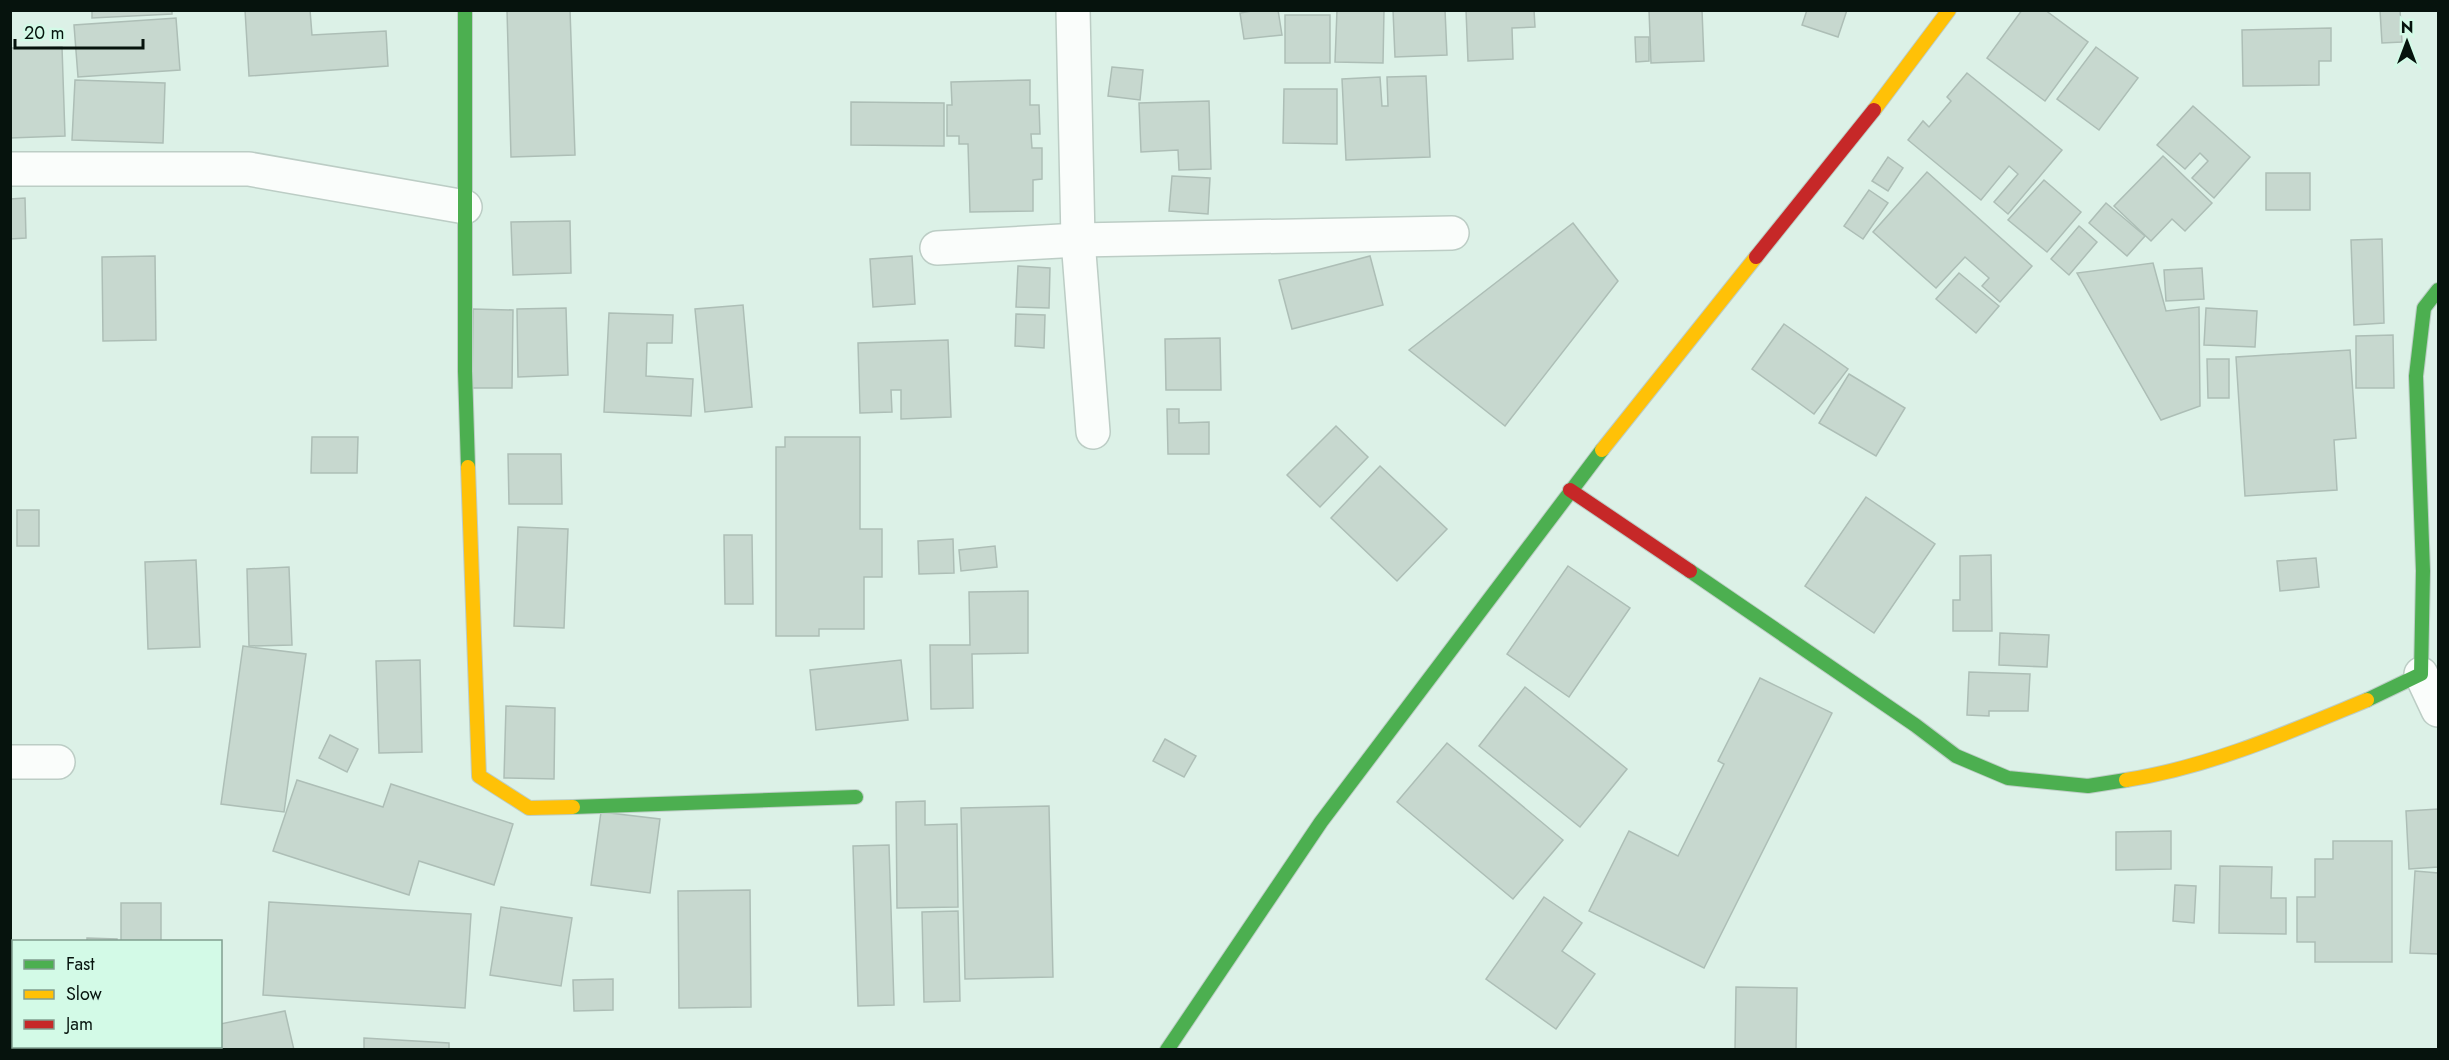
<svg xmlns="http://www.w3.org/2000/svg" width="2449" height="1060" font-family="Jost,sans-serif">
<rect width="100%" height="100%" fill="#dcf1e7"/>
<!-- building -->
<g fill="#c7d8cf" stroke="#adbeb6" stroke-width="1.5">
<path d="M92,10h80v4l-80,4z"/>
<path d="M245,10h65l2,25 74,-4 2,35 -139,10z"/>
<path d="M507,10h63l5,145 -64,2z"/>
<path d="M1258,10h20l4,25 -38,4 -4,-26z"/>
<path d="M1337,10h47l-1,53 -48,-1z"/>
<path d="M1393,10h52l2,45 -52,2z"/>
<path d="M1466,10h68l1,17 -23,1 1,31 -45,2z"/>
<path d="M1649,10h53l2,51 -53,2z"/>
<path d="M1807,10h40l-9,27 -36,-12z"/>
<path d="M2022,10h23l43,32 -43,59 -58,-43z"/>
<path d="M2380,10h20l2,32 -20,1z"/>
<rect x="1285" y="15" width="45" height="48"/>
<path d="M176,18l4,52 -102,7 -4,-52z"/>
<path d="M2331,28v33h-12v24l-76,1 -1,-56z"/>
<path d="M1635,37h14v24l-13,1z"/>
<path d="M62,47l3,89 -55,2v-90z"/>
<path d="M2096,47l42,31 -39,52 -42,-31z"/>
<path d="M1112,67l31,3 -3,30 -32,-4z"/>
<path d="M1967,73l95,77 -54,64 -14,-12 24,-28 -9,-8 -28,34 -73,-60 15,-19 6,6 22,-26 -4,-4z"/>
<path d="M1426,76l4,81 -84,3 -4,-81 38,-2 2,29h6l-1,-29z"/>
<path d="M75,80l90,3 -2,60 -91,-3z"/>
<path d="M1030,80v25h9l1,29h-9l1,14h10v31l-9,1v31l-63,1 -2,-68h-9v-8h-12v-31h5l-1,-23z"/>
<path d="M1284,89h53v55l-54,-1z"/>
<path d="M1209,101l2,68 -32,1 -1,-20 -37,2 -2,-49z"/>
<path d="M851,102l93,1v43l-93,-1z"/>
<path d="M2193,106l57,51 -36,41 -22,-20 16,-17 -8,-8 -15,16 -28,-24z"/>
<path d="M2163,156l49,47 -27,28 -13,-12 -21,22 -37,-35z"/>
<path d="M1888,157l15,11 -15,23 -16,-10z"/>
<path d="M1927,172l105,94 -32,36 -18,-16 7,-8 -24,-21 -29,31 -63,-56z"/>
<rect x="2266" y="173" width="44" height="37"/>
<path d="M1172,176l38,2 -2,36 -39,-3z"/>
<path d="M2044,180l37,32 -34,40 -39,-32z"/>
<path d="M1869,190l19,13 -25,36 -19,-13z"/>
<path d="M25,198l1,40 -16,1v-40z"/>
<path d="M2106,203l39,33 -18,20 -38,-33z"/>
<path d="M570,221l1,52 -58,2 -2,-53z"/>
<path d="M1573,223l45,58 -113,145 -96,-76z"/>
<path d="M2079,226l18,16 -28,33 -18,-16z"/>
<path d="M2382,239l2,84 -30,2 -3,-85z"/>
<path d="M155,256l1,84 -53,1 -1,-84z"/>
<path d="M912,256l3,48 -42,3 -3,-48z"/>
<path d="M1370,256l13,49 -91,24 -13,-49z"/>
<path d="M2153,263l13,48 33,-4 1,99 -39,14 -84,-147z"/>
<path d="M1018,266l32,2 -1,40 -33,-1z"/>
<path d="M2202,268l2,31 -38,2 -2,-31z"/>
<path d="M1959,273l40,33 -23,27 -40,-34z"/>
<path d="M743,305l9,102 -47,5 -10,-103z"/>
<path d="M566,308l2,67 -50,2 -1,-68z"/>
<path d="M2206,308l51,3 -2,36 -51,-2z"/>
<path d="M473,309l40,1 -1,78h-40z"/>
<path d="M609,313l64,2 -1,28h-25l-1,33 47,3 -2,37 -87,-4z"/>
<path d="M1016,314l29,1 -1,33 -29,-2z"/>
<path d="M1784,324l64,45 -34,45 -62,-45z"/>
<path d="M2393,335l1,53h-38v-52z"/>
<path d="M1220,338l1,52h-55l-1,-51z"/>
<path d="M948,340l3,77 -50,2v-29h-10l1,22 -32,1 -2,-70z"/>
<path d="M2350,350l6,88 -22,2 3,50 -92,6 -9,-139z"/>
<path d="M2207,359h22v39h-21z"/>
<path d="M1849,374l56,34 -29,48 -57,-33z"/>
<path d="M1167,409h12v14l30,-1v32h-41z"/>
<path d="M1336,426l32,31 -48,50 -33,-32z"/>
<path d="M312,437h46l-1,36h-46z"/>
<path d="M785,437h75v92h22v48h-18v52h-45v7h-43v-189h9z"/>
<path d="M508,454h53l1,50h-53z"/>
<path d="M1380,466l67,63 -50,52 -66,-63z"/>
<path d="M1866,497l69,47 -61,89 -69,-47z"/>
<rect x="17" y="510" width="22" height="36"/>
<path d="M518,527l50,2 -4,99 -50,-2z"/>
<path d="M724,535h28l1,69h-28z"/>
<path d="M953,539l1,34 -35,1 -1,-33z"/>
<path d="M995,546l2,21 -36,4 -2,-21z"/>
<path d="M1991,555l1,76h-39v-31h7v-44z"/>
<path d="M2316,558l3,29 -39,4 -3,-30z"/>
<path d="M196,560l4,87 -52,2 -3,-87z"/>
<path d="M1568,566l62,42 -61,89 -62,-43z"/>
<path d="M289,567l3,78 -43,1 -2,-77z"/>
<path d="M1028,591v62l-56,1 1,54 -42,1 -1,-64h40l-1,-53z"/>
<path d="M2000,633l49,2 -2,32 -48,-2z"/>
<path d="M243,646l63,8 -22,158 -63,-8z"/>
<path d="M420,660l2,92 -43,1 -3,-92z"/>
<path d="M901,660l7,60 -92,10 -6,-60z"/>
<path d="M1969,672l61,2 -2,37h-39v5l-22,-1z"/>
<path d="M1760,678l72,35 -128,255 -115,-57 40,-80 49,25 46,-92 -6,-3z"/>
<path d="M1525,687l102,82 -47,58 -101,-81z"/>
<path d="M506,706l49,2 -1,71 -50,-1z"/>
<path d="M330,735l28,14 -11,23 -28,-14z"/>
<path d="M1165,739l31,17 -12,21 -31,-16z"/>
<path d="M1447,743l116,97 -50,59 -116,-97z"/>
<path d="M297,780l86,27 8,-23 122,40 -19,61 -75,-24 -10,34 -136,-44z"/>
<path d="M925,801v24l32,-1 1,83 -61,1 -1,-106z"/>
<path d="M1049,806l4,171 -88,2 -4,-171z"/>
<path d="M2438,809v58l-29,2 -3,-58z"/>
<path d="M601,812l59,7 -10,74 -59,-8z"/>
<path d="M2171,831v38l-55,1v-38z"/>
<path d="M2333,841h59v121h-77v-20h-18v-45h18v-38h18z"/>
<path d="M889,845l5,160 -36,1 -5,-160z"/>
<path d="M2220,866l52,1 -1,31h15v36l-67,-1z"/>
<path d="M2415,871l23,2v81l-28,-1z"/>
<path d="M2175,885l21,1 -2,37 -21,-2z"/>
<path d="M750,890l1,117 -72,1 -1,-117z"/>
<path d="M1544,897l38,26 -20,28 33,23 -39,55 -70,-50z"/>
<path d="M269,902l202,12 -6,94 -202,-13z"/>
<rect x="121" y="903" width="40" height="39"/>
<path d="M501,907l71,11 -11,68 -71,-11z"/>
<path d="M958,911l2,90 -36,1 -2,-90z"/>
<path d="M87,938l30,1v3h-30z"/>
<path d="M613,979v31l-39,1 -1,-31z"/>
<path d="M1736,987l61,1 -1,62h-61z"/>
<path d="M285,1011l9,39h-113v-4h39v-22z"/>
<path d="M364,1038l85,5v7h-85z"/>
</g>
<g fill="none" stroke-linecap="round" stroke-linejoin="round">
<!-- street casing -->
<g stroke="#bccdc5" stroke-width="36">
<g id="street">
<path d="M1073,10l5,230 15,192"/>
<path d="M10,169h239l216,38"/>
<path d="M937,248l141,-8 374,-7"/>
<path d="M2421,674l17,36"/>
<path d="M10,762h48"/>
</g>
</g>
<!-- fast casing -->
<g stroke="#bccdc5" stroke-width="16">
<g id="fast">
<path d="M465,10v361l3,96"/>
<path d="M1690,571l225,154 41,31 52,22 80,8 38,-6"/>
<path d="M2367,700l54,-26 2,-103 -7,-195 8,-68 14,-18"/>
<path d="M573,807l283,-10"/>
<path d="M1167,1050l154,-228 281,-372"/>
</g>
</g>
<!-- slow casing -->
<g stroke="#bccdc5" stroke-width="16">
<g id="slow">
<path d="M1874,110l75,-100"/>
<path d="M1602,450l154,-193"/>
<path d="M468,467l11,309 50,32 44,-1"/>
<path d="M2126,780c84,-13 163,-48 241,-80"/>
</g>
</g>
<!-- jam casing -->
<g stroke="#bccdc5" stroke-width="16">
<g id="jam">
<path d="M1756,257l118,-147"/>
<path d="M1570,490l120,81"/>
</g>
</g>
<!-- street -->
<use href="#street" stroke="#fafdfb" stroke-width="33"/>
<!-- fast -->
<use href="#fast" stroke="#4caf50" stroke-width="14"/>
<!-- slow -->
<use href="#slow" stroke="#ffc107" stroke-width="14"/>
<!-- jam -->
<use href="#jam" stroke="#c62828" stroke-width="14"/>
</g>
<!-- border -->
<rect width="2449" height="1060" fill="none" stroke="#06130d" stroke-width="24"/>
<!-- legend -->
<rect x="12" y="940" width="210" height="108" fill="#d3fae7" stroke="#819e90" stroke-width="1.5"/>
<rect x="24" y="960" width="30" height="9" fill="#4caf50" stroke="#819e90" stroke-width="1.5"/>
<text x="66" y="970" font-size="18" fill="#06130d">Fast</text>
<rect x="24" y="990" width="30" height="9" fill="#ffc107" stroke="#819e90" stroke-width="1.5"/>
<text x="66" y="1000" font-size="18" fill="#06130d">Slow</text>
<rect x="24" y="1020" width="30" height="9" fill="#c62828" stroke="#819e90" stroke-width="1.5"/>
<text x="66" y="1030" font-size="18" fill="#06130d">Jam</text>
<!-- north arrow -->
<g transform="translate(2407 42)" stroke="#d3fae7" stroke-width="4.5" paint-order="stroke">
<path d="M0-4.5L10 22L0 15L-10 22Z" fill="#06130d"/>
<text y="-9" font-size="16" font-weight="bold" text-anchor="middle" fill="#06130d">N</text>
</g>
<!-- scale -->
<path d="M15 39v9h128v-9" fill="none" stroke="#06130d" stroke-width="3"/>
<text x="24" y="39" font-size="18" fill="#06130d" stroke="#d3fae7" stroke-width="4.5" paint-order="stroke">20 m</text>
</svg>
